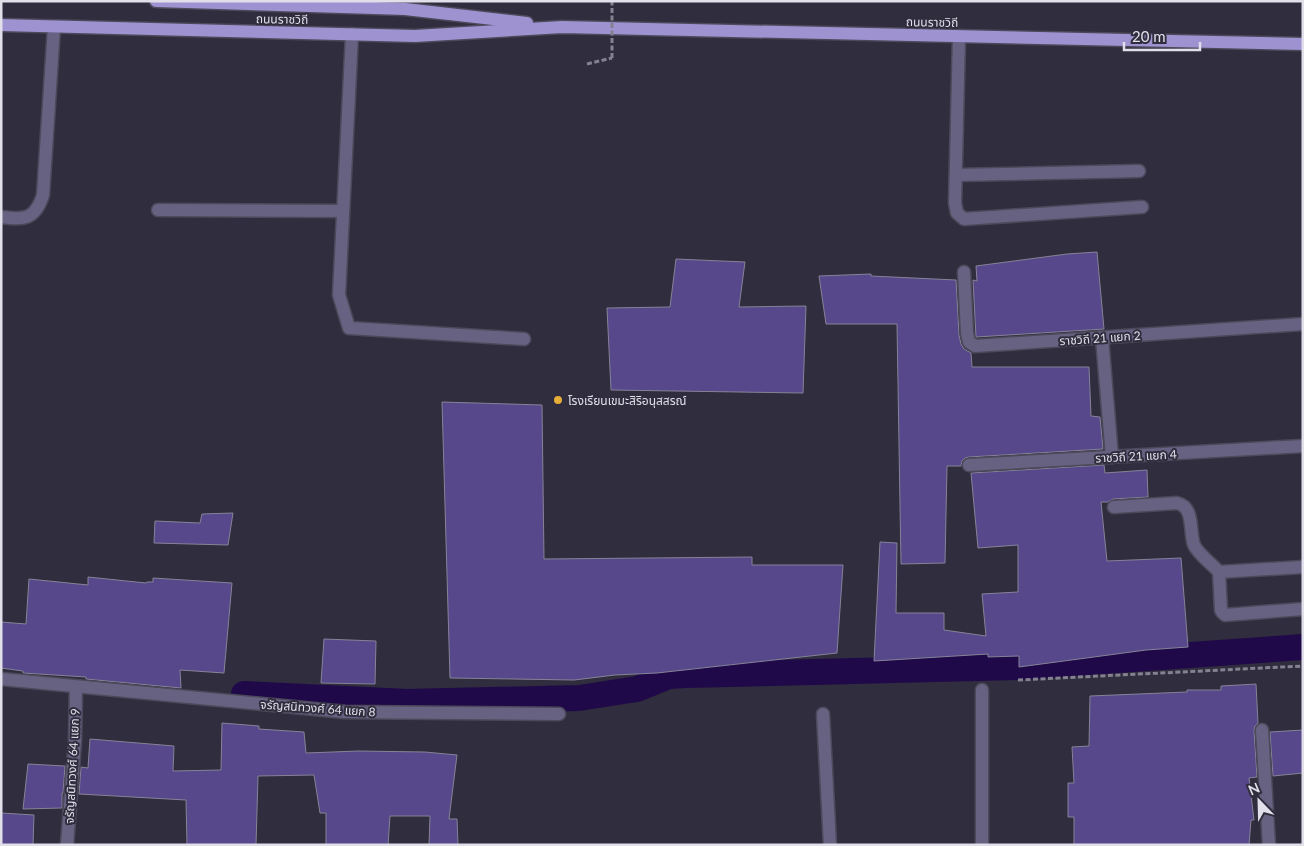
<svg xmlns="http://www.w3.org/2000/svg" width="1304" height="846" font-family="Lato,'Noto Sans Thai',sans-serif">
<rect width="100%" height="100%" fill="#302d3e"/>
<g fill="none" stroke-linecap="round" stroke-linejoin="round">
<!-- canal -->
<path stroke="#200949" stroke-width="26" d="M244,694l163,8 172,-4 58,-9 32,-13 17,-1 333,-8 284,-20"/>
</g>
<!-- building -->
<g fill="#57488b" stroke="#868397">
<path d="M1097,252l7,77 -128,8 -3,-57 4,1 -1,-15 91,-12z"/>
<path d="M676,259l69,3 -6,45 67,-1 -3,87 -192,-3 -4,-82 63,-1z"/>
<path d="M871,274v2l85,4 3,55 2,9 3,5 7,4 1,14h117l2,49 9,1 3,32 -134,8 -4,1 -3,3 -1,5h-14l-2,97 -44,1 -4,-240h-71l-7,-48z"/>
<path d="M442,402l100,3 2,154 208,-2v8h91l-6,88 -180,20 -42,2 -41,5 -124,-2z"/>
<path d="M1104,465l1,8 42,-3 1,27 -35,2 -5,3h-7l6,59 74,-3 7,89 -42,3 -127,17v-11l-31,1v-3l-114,7 6,-119 17,1 -1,70h48v17l42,6 -4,-42 36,-2v-47l-40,3 -7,-75z"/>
<path d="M233,513l-5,32 -74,-2 1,-22 45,2 2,-9z"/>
<path d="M88,577l58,6 1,-1h6v-4l79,5 -8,90 -44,-3 1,18 -95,-9v-2l-63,-4v-2l-22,-3v-46l25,2 3,-45 59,6z"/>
<path d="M324,639l52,2 -1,43 -54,-1z"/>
<path d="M1256,684l2,39 -3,3 -1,4 3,47 -8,1 5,42h-3l-2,25h-175v-28h-6v-34h6l-2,-36 17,-1 1,-50 97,-4v-2h34v-4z"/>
<path d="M222,723l37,3v3l45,3 2,21 52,-2 67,1 32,3 -8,64h8l1,26h-29l1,-29h-40l-2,29h-62v-32h-6l-6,-38 -56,1 -2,69h-69l-1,-45 -107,-6 2,-27 7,1 2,-29 84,7 -1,25 48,-1z"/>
<path d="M1303,730v43l-30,3 -3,-44z"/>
<path d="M28,764l37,2 -2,27h-1v15l-39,1z"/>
<path d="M1,813l33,2 -1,30h-32z"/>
</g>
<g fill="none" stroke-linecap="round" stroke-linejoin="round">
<!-- minor casing -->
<g stroke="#4c495a" stroke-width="15">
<g id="minor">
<path d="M352,34l-13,261 10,33 175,11"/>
<path d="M959,36l-4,167 2,10 7,6 178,-12"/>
<path d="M956,175l183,-4"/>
<path d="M158,210l185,1"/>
<path d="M1,217c23,3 34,3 42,-22l11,-168"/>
<path d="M964,272l3,61 2,9 6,4 328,-22"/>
<path d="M1102,338l10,119"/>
<path d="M969,465l334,-19"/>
<path d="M1114,507l63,-4c18,4 12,29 17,42 4,9 19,20 25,27"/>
<path d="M1303,567l-84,5 2,38 1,2 3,3 78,-6"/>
<path d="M1,679l344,33 214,2"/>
<path d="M823,714l7,131"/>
<path d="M1262,730l7,115"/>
<path d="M67,845l8,-104 1,-54"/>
<path d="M982,845v-155"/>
</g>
</g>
<!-- major casing -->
<g stroke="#4c495a" stroke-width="15">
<g id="major">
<path d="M156,1l249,8 122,14"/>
<path d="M1,25l414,11 147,-9 741,17"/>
</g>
</g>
<!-- path -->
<g stroke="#848290" stroke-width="3" stroke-dasharray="5 2.5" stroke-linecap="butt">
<path d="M587,64l25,-6"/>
<path d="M1018,680l285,-14"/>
</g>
<!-- minor -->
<use href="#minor" stroke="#676281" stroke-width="12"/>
<!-- major -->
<use href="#major" stroke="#9e92d1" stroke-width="12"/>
<!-- path-bridge -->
<path stroke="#848290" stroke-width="3" stroke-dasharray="5 2.5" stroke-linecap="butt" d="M612,58v-57"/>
</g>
<!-- markers -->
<circle fill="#e5ad35" stroke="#302d3e" stroke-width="2" cx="558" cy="400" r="5"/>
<g text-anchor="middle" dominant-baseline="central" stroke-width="4" stroke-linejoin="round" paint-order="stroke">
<!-- street labels -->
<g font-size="12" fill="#e0dfea" stroke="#302d3e">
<text transform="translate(282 19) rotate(1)">ถนนราชวิถี</text>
<text transform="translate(932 22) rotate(1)">ถนนราชวิถี</text>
<text transform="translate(1100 338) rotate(-4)">ราชวิถี 21 แยก 2</text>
<text transform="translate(1136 456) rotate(-3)">ราชวิถี 21 แยก 4</text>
<text transform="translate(318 708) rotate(4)">จรัญสนิทวงศ์ 64 แยก 8</text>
<text transform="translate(72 766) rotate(-87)">จรัญสนิทวงศ์ 64 แยก 9</text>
</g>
<!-- poi labels -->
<g font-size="12" fill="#e0dfea" stroke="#302d3e" text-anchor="start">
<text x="568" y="400">โรงเรียนเขมะสิริอนุสสรณ์</text>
</g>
</g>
<!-- border -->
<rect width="1304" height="846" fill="none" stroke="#e0dfea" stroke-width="5"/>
<!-- north arrow -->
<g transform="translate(1259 801) rotate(337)" stroke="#302d3e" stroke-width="4" paint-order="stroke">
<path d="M0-4L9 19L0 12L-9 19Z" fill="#e0dfea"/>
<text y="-8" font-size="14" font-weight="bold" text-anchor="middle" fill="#e0dfea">N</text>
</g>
<!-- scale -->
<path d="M1124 42v8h76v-8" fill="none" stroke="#e0dfea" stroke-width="2.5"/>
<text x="1132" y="42" font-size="15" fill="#e0dfea" stroke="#302d3e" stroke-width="4" paint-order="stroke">20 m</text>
</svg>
